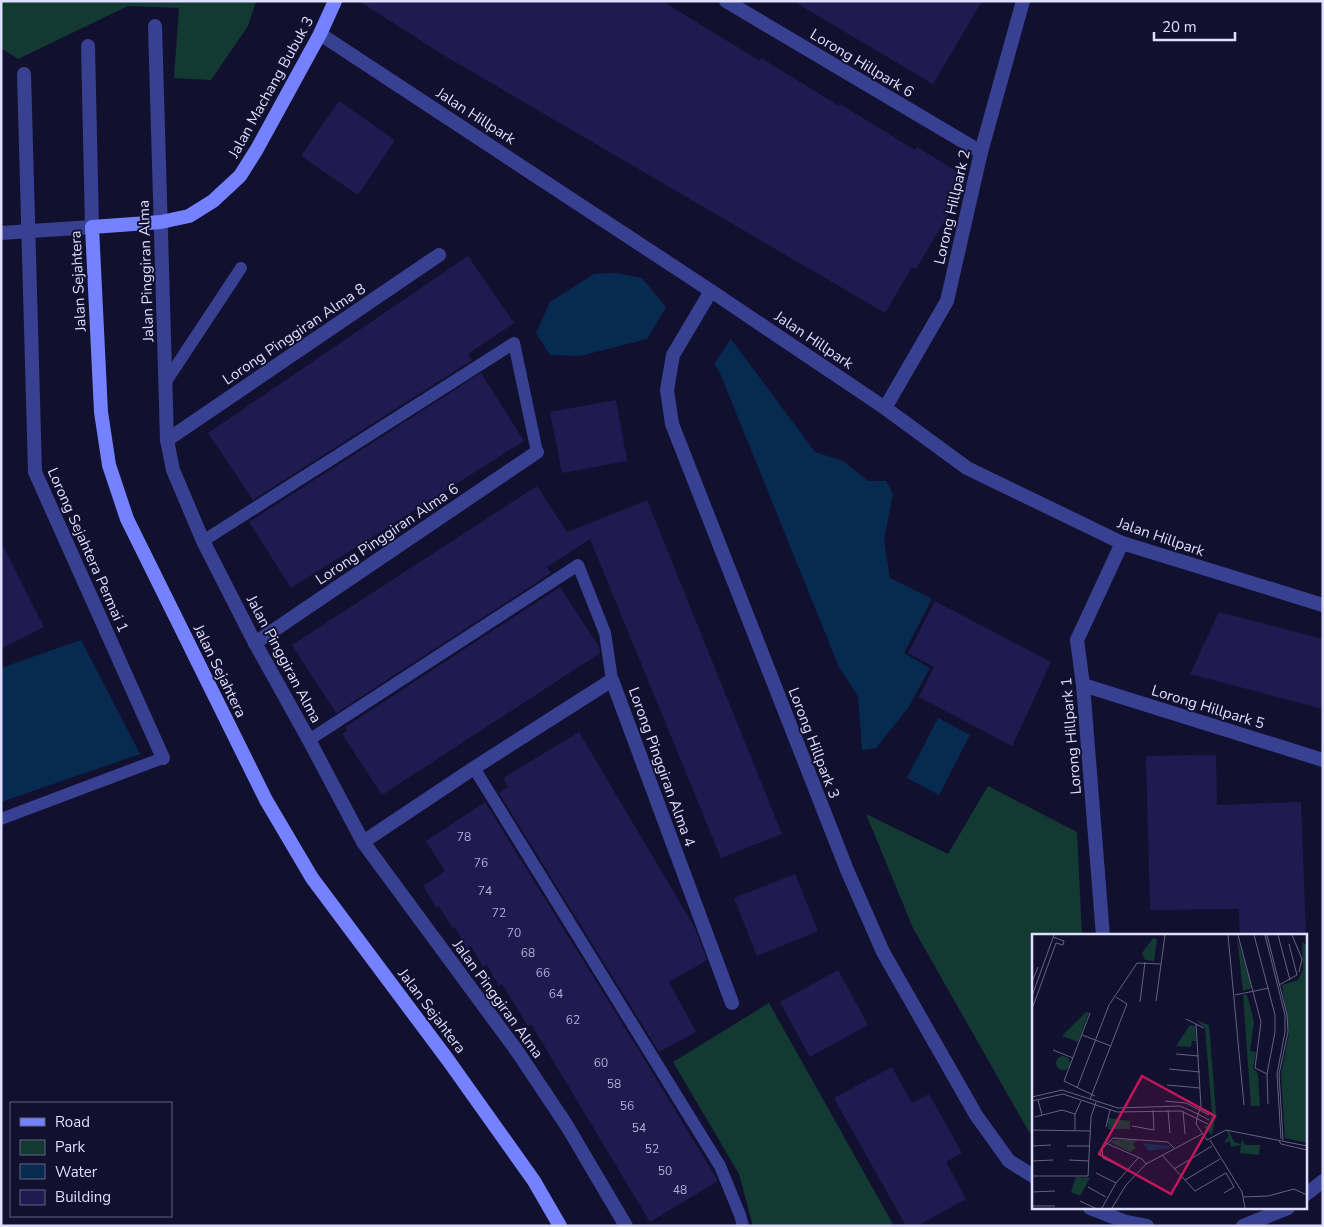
<svg xmlns="http://www.w3.org/2000/svg" width="1324" height="1227" font-family="'Nunito Sans',sans-serif">
<rect width="100%" height="100%" fill="#12102f"/>
<!-- green -->
<g fill="#133933">
<path d="M1,1h255l-8,25 -37,54 -37,-2 5,-70 -51,-2 -110,53 -17,-11z"/>
<path d="M988,786l89,46 5,104h-49v198l-4,-2 -116,-204 -47,-114 82,40z"/>
<path d="M769,1003l125,223h-141l-14,-52 -66,-112z"/>
</g>
<!-- water -->
<g fill="#072b50">
<path d="M615,273l27,5 24,29 -19,32 -67,17 -30,-1 -14,-22 14,-31 44,-28z"/>
<path d="M731,339l84,113 28,9 25,20h18l7,13 -9,46 6,38 42,21 -28,54 26,15 -22,40 -32,40 -14,2 -4,-54 -19,-29 -119,-294 -6,-9z"/>
<path d="M81,640l59,114 -139,48v-134z"/>
<path d="M938,718l32,17 -31,60 -32,-17z"/>
</g>
<!-- building -->
<g fill="#1f1b51">
<path d="M359,1h303l98,60 1,-3 78,48 1,-2 75,46 2,-3 49,30 -3,13 -47,79 -4,-2 -27,46 -445,-260z"/>
<path d="M793,1h189l-49,83z"/>
<path d="M339,101l56,39 -37,55 -57,-39z"/>
<path d="M468,256l46,67 -46,31 4,6 -219,140 -45,-67z"/>
<path d="M481,373l43,68 -233,147 -42,-66z"/>
<path d="M616,400l11,61 -65,12 -12,-61z"/>
<path d="M537,486l30,46 80,-32 135,334 -61,24 -131,-319 -43,28 4,6 -215,140 -44,-68z"/>
<path d="M1,542l43,85 -43,22z"/>
<path d="M560,587l39,60 1,6 -218,142 -40,-61 5,-3 -2,-4z"/>
<path d="M935,601l116,61 -39,84 -93,-49 15,-30 -26,-14z"/>
<path d="M1219,612l104,27v70l-133,-35z"/>
<path d="M579,732l116,196 12,32 -38,22 27,50 -37,20 -160,-259 9,-6 -5,-9z"/>
<path d="M1216,755l1,50 84,-3 5,134h-66l-1,-27 -89,1 -4,-154z"/>
<path d="M485,802l161,260 72,119 -68,41 -119,-198 -3,2 -26,-42 -3,2 -12,-21 -4,2 -12,-21 -4,3 -12,-22 -3,1 -13,-22 -2,2 -14,-22 22,-15 -19,-30z"/>
<path d="M795,874l23,57 -61,25 -23,-58z"/>
<path d="M838,970l30,55 -58,32 -30,-55z"/>
<path d="M892,1067l20,36 17,-9 33,59 -16,9 20,37 -49,27h-11l-72,-128z"/>
</g>
<g fill="none" stroke-linecap="round" stroke-linejoin="round">
<!-- service -->
<g stroke="#384091" stroke-width="12">
<path d="M165,383l76,-115"/>
<path d="M203,541l311,-198 23,109"/>
<path d="M309,740l269,-175 27,68 7,47"/>
<path d="M474,768l246,398 20,49 3,11"/>
<path d="M1,819l162,-61"/>
</g>
<!-- minor -->
<g stroke="#384091" stroke-width="14">
<path d="M726,1l255,151"/>
<path d="M155,26l12,414 6,30 30,71 52,102 54,97 54,102 154,209 50,75 59,100"/>
<path d="M320,34l391,257 174,117 82,60 155,75 201,62"/>
<path d="M24,74l11,398 128,286"/>
<path d="M1,233l91,-6 -4,-181"/>
<path d="M711,291l-38,64 -6,35 5,34 175,446 36,82 93,163 33,46 24,15"/>
<path d="M885,408l62,-107 34,-149 42,-151"/>
<path d="M167,440l272,-185"/>
<path d="M255,643l282,-191"/>
<path d="M1083,685l240,75"/>
<path d="M363,842l111,-74 138,-88 120,323"/>
<path d="M1103,936l-20,-251 -6,-45 45,-97"/>
<path d="M1305,1195l18,-14"/>
<path d="M1090,1208l36,14 21,4"/>
<path d="M1243,1226l45,-18"/>
</g>
<!-- secondary -->
<path stroke="#7582ff" stroke-width="14" d="M335,1l-15,33 -63,115 -17,27 -27,25 -24,15 -28,6 -69,5 9,185 8,53 18,54 139,281 46,78 136,182 86,121 26,45"/>
</g>
<g text-anchor="middle" dominant-baseline="central" stroke-width="4" stroke-linejoin="round" paint-order="stroke">
<!-- number labels -->
<g font-size="12" fill="#aeadd4">
<text x="464" y="837">78</text>
<text x="481" y="863">76</text>
<text x="485" y="891">74</text>
<text x="499" y="913">72</text>
<text x="514" y="933">70</text>
<text x="528" y="953">68</text>
<text x="543" y="973">66</text>
<text x="556" y="994">64</text>
<text x="573" y="1020">62</text>
<text x="601" y="1063">60</text>
<text x="614" y="1084">58</text>
<text x="627" y="1106">56</text>
<text x="639" y="1128">54</text>
<text x="652" y="1149">52</text>
<text x="665" y="1171">50</text>
<text x="680" y="1190">48</text>
</g>
<!-- street labels -->
<g font-size="15" fill="#dedeff" stroke="#12102f">
<text transform="translate(862 63) rotate(31)">Lorong Hillpark 6</text>
<text transform="translate(271 87) rotate(-61)">Jalan Machang Bubuk 3</text>
<text transform="translate(476 116) rotate(33)">Jalan Hillpark</text>
<text transform="translate(952 207) rotate(-77)">Lorong Hillpark 2</text>
<text transform="translate(146 271) rotate(-92)">Jalan Pinggiran Alma</text>
<text transform="translate(78 281) rotate(-93)">Jalan Sejahtera</text>
<text transform="translate(294 334) rotate(-34)">Lorong Pinggiran Alma 8</text>
<text transform="translate(814 340) rotate(34)">Jalan Hillpark</text>
<text transform="translate(387 534) rotate(-34)">Lorong Pinggiran Alma 6</text>
<text transform="translate(1161 537) rotate(19)">Jalan Hillpark</text>
<text transform="translate(88 550) rotate(66)">Lorong Sejahtera Permai 1</text>
<text transform="translate(284 659) rotate(62)">Jalan Pinggiran Alma</text>
<text transform="translate(220 671) rotate(64)">Jalan Sejahtera</text>
<text transform="translate(1208 707) rotate(17)">Lorong Hillpark 5</text>
<text transform="translate(1071 736) rotate(-95)">Lorong Hillpark 1</text>
<text transform="translate(814 743) rotate(69)">Lorong Hillpark 3</text>
<text transform="translate(662 767) rotate(70)">Lorong Pinggiran Alma 4</text>
<text transform="translate(498 999) rotate(54)">Jalan Pinggiran Alma</text>
<text transform="translate(432 1011) rotate(53)">Jalan Sejahtera</text>
</g>
</g>
<!-- overview -->
<g transform="translate(1032 934)">
<rect width="275" height="275" fill="#12102f"/>
<path d="M205,3l15,51 -9,3zM121,4l4,1 -3,22 -9,-1 -3,-7zM270,9l5,1v199l-22,-5 -4,-64 8,-41 -7,-48 16,-5 5,-10zM211,61h4l7,26 -4,30 6,1 -3,16 5,6 2,32h-9zM54,78h3l-11,30 -16,-6zM164,86l13,5 7,88 -4,22 -9,-9h5l4,-12 -7,-86zM158,91l5,1 1,15h-4l-1,6 -15,-1zM24 129a7 7 0 1 1 14 0a7 7 0 1 1-14 0ZM76,184l22,3v8h-22zM194,197h3l5,11 7,2 1,-5 3,6h15l-1,10 -19,-2 1,-8 -10,2 -1,-6 -6,2 5,-7zM82,206l16,-1 8,1 -5,4 3,4 -6,4 -20,-10zM44,243l14,1 -10,18 -9,-4z" fill="#133933"/>
<path d="M110,209l28,3 1,2 -22,3z" fill="#072b50"/>
<path fill="none" stroke="#646282" stroke-width="1" d="M196,1l16,170M206,1l23,87 -6,46 12,6M222,1l21,80v17l-8,42 1,30M233,1l20,80v17l-8,42 4,65M235,1l20,80 1,17 -9,42 4,66M246,1l12,45M260,1l10,24 -3,13M0,48l6,-15M247,51l18,-10 -8,-31M203,61l34,-7M0,62l22,-61M124,67l9,-66M108,68l5,-40M0,75l24,-66 7,2 1,-4 -11,-4M58,79l-26,68 31,15M154,85l18,9M164,90l5,83 -3,7 11,6M50,101l29,11M21,116l20,8M144,120l23,2M137,135l31,3M135,151l33,3M45,154l32,-83 28,-42 24,1M0,163l30,-7 56,18 62,-2 18,8 -2,10 11,16 19,-10 81,16M58,165l37,-95 -11,-7M6,166l4,15M0,167l31,-7 54,18 64,-1 27,13M133,167l21,2 23,12M136,176l2,23M151,177l2,23M3,183l27,-7 13,4M100,192l22,4 -1,-20M74,193l4,-17M0,196l58,1M43,196v-16l6,-13M178,206l32,52 3,16M247,207l2,3 26,6M74,209l36,16 4,5M0,212l19,-1M35,212h23M130,221l33,36 31,-18 8,14 -10,6M37,226l20,1M0,227l21,-1M94,235l-23,-11 -1,-9 11,-11 55,4 6,6M142,235l38,-23M64,239l20,10M0,242h56l3,-59 5,-15M153,246l35,-21M56,253l18,10M0,258l23,-1M211,263l25,-1 26,-7 13,6M48,267l15,7M0,272h23M70,274l14,-25 23,-26M80,274l14,-23 20,-21 56,-30"/>
<path fill="#c2185b" fill-opacity="0.15" stroke="#c2185b" stroke-width="2.5" d="M110,142l73,40 -44,78 -72,-40z"/>
<rect width="275" height="275" fill="none" stroke="#dedeff" stroke-width="2.5"/>
</g>
<!-- border -->
<rect width="1324" height="1227" fill="none" stroke="#dedeff" stroke-width="5"/>
<!-- legend -->
<rect x="10" y="1102" width="162" height="115" fill="#12102f" stroke="#646282"/>
<rect x="20" y="1118" width="25" height="8" fill="#7582ff" stroke="#646282"/>
<text x="55" y="1127" font-size="15" fill="#dedeff">Road</text>
<rect x="20" y="1140" width="25" height="15" fill="#133933" stroke="#646282"/>
<text x="55" y="1152" font-size="15" fill="#dedeff">Park</text>
<rect x="20" y="1164" width="25" height="15" fill="#072b50" stroke="#646282"/>
<text x="55" y="1177" font-size="15" fill="#dedeff">Water</text>
<rect x="20" y="1190" width="25" height="15" fill="#1f1b51" stroke="#646282"/>
<text x="55" y="1202" font-size="15" fill="#dedeff">Building</text>
<!-- scale -->
<path d="M1154 32v8h81v-8" fill="none" stroke="#dedeff" stroke-width="2.5"/>
<text x="1162" y="32" font-size="15" fill="#dedeff" stroke="#12102f" stroke-width="4" paint-order="stroke">20 m</text>
</svg>
